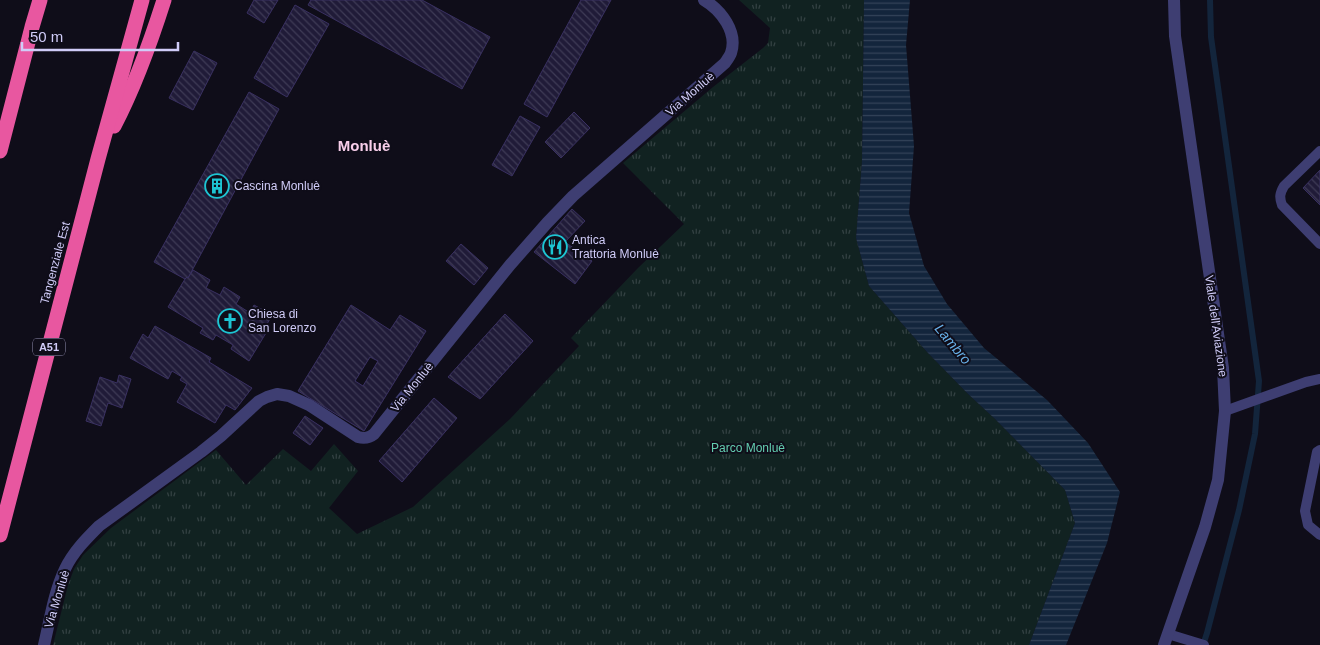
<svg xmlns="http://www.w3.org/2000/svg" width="1320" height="645" font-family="Arial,sans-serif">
<defs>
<pattern id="park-tufts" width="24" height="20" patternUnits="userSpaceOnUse" patternTransform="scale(1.25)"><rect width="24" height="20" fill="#112221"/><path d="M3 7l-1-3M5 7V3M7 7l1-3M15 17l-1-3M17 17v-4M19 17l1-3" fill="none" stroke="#334142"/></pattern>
<pattern id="water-rules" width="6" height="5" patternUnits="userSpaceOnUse" patternTransform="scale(1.25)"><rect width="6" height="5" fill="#13253c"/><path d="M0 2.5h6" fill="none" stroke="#344359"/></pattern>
<pattern id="building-back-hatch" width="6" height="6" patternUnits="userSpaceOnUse" patternTransform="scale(1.25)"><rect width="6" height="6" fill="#201b38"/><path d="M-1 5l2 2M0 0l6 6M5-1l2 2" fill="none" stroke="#3f3b56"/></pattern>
</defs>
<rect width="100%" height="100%" fill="#0f0d19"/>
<!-- park -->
<path fill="url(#park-tufts)" d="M739,0h125l-2,161 -6,77 13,48 58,66 41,42 27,25 70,71 10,33 -46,122h-976l15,-60 6,-16 9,-14 28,-27 105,-78 30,35 37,-36 28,22 23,-27 24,27 -29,37 28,26 56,-27 97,-88 69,-73 -8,-8 67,-70 46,-44 -61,-61 90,-76 50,-39 5,-5 2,-15z"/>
<!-- water -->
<path fill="url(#water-rules)" d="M864,0h46l-4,45 8,101 -5,67 15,53 23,38 37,44 63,52 41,43 32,49 -13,51 -41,102h-37l46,-122 -10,-33 -70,-71 -27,-25 -41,-42 -58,-66 -13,-48 6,-77z"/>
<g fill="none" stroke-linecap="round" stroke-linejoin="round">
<!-- stream -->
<path stroke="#13253c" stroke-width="6" d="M1203,645l4,-12 32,-123 16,-76 4,-53 -48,-344 -1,-37"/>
</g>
<!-- building -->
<g fill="url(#building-back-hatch)" stroke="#393061" fill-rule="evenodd">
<path d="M254,0h24l-14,23 -17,-10z"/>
<path d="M311,0h111l68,37 -28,52 -154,-84z"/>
<path d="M581,0h30l-64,117 -23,-13z"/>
<path d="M295,5l34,19 -42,73 -33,-19z"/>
<path d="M194,51l23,12 -24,47 -24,-12z"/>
<path d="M249,92l30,17 -91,169 -1,-1 -2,2 -31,-17z"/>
<path d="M574,112l16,16 -29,30 -16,-16z"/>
<path d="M520,116l20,11 -28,49 -20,-11z"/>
<path d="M1320,170v35l-17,-17z"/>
<path d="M572,209l13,12 -20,21 27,19 -17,23 -41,-32z"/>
<path d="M461,244l27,24 -14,17 -28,-24z"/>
<path d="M193,270l17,10 -4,8 14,7 4,-8 16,10 -4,7 14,9 4,-8 18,10 -6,11 3,2 -20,33 -18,-12 2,-4 -17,-10 -3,5 -13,-7 3,-5 -35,-21 17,-28 2,-2 1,1z"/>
<path d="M351,305l39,25 10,-15 26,16 -62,100 -66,-40zM370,357l8,4 -15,25 -8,-5z"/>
<path d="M505,314l28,27 -53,58 -32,-22z"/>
<path d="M155,326l56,32 -2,4 43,26 -17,22 -9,-5 -11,18 -38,-21 10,-18 -7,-4 2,-3 -10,-6 -4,8 -38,-21 13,-24 5,4z"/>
<path d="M119,375l12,4 -9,29 -14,-5 -7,23 -15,-5 14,-44 17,6z"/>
<path d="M434,398l23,20 -55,64 -23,-21z"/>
<path d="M305,416l18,12 -13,17 -17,-12z"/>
</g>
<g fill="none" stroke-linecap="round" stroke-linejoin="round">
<!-- service -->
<g stroke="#3e3e72" stroke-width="10">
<path d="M1320,151l-36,35c-4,7 -5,11 -2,19l38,39"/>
<path d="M1225,411l81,-29 14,-3"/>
<path d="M1320,450l-3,2 -12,59 3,14 12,10"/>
<path d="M1168,634l36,11"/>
</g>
<!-- minor -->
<g stroke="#3e3e72" stroke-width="12">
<path d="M44,645c6,-25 10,-53 21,-76 8,-17 21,-30 34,-43l102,-74 20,-16 38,-35 8,-4 10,-3 12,2 20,9 49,32c7,2 11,1 16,-3l136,-169 37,-42 26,-27 152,-133c2,-3 5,-7 6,-10 7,-21 -10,-43 -27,-53"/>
<path d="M1164,645l41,-118 13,-47 7,-69 -2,-43 -48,-332 -1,-36"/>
</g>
<!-- motorway -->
<g stroke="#e857a0" stroke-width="15">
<path d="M114,126c21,-40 36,-82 50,-126"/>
<path d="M0,151l32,-124 8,-27"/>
<path d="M0,535l98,-376 44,-159"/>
</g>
</g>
<!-- icons -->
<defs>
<g id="building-ring" transform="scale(1.25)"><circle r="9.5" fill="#0f0d19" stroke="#1dc5d3" stroke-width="1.5"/><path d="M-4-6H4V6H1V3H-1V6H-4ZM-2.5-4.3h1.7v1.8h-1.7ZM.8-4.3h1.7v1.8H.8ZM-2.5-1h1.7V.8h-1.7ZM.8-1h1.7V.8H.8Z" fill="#1dc5d3"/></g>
<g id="restaurant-ring" transform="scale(1.25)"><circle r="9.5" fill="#0f0d19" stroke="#1dc5d3" stroke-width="1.5"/><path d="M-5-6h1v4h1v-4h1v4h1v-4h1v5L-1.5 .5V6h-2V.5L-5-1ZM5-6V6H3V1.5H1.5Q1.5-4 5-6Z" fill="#1dc5d3"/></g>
<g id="church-ring" transform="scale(1.25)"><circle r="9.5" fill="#0f0d19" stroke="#1dc5d3" stroke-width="1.5"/><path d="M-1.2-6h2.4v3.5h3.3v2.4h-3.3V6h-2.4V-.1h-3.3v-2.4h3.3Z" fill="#1dc5d3"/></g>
</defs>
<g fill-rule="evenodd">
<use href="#building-ring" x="217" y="186"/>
<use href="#restaurant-ring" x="555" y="247"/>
<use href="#church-ring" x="230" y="321"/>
</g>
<g text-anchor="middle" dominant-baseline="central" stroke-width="4" stroke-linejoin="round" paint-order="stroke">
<!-- shield labels -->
<rect fill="#0f0d19" stroke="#9693b5" stroke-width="1" x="33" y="338.5" width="32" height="17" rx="4"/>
<g font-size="11" font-weight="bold" fill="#d0ccf8">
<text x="49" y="347">A51</text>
</g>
<!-- street labels -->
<g font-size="12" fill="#d0ccf8" stroke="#0f0d19">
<text transform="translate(690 94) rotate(-41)">Via Monluè</text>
<text transform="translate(55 263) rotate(-75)">Tangenziale Est</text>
<text transform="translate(1216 326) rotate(82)">Viale dell'Aviazione</text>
<text transform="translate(412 387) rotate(-51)">Via Monluè</text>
<text transform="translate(57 599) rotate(-73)">Via Monluè</text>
</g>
<!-- poi labels -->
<g font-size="12" fill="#d0ccf8" stroke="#0f0d19" text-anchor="start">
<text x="234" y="186">Cascina Monluè</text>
<text x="572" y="240">Antica<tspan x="572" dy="14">Trattoria Monluè</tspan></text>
<text x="248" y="314">Chiesa di<tspan x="248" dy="14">San Lorenzo</tspan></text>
</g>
<!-- park labels -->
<g font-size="12" fill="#63cdb0" stroke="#0f0d19">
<text x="748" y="448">Parco Monluè</text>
</g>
<!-- water labels -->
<g font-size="14" font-style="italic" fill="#68b1ea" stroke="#0f0d19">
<text transform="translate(953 344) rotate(50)">Lambro</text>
</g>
<!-- quarter labels -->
<g font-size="15" font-weight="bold" fill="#f8ceea" stroke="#0f0d19">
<text x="364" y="145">Monluè</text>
</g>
</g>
<!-- scale -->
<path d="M22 42v8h156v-8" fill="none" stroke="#d0ccf8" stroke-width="2.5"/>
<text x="30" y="42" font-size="15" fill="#d0ccf8" stroke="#0f0d19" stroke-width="4" paint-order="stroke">50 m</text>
</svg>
